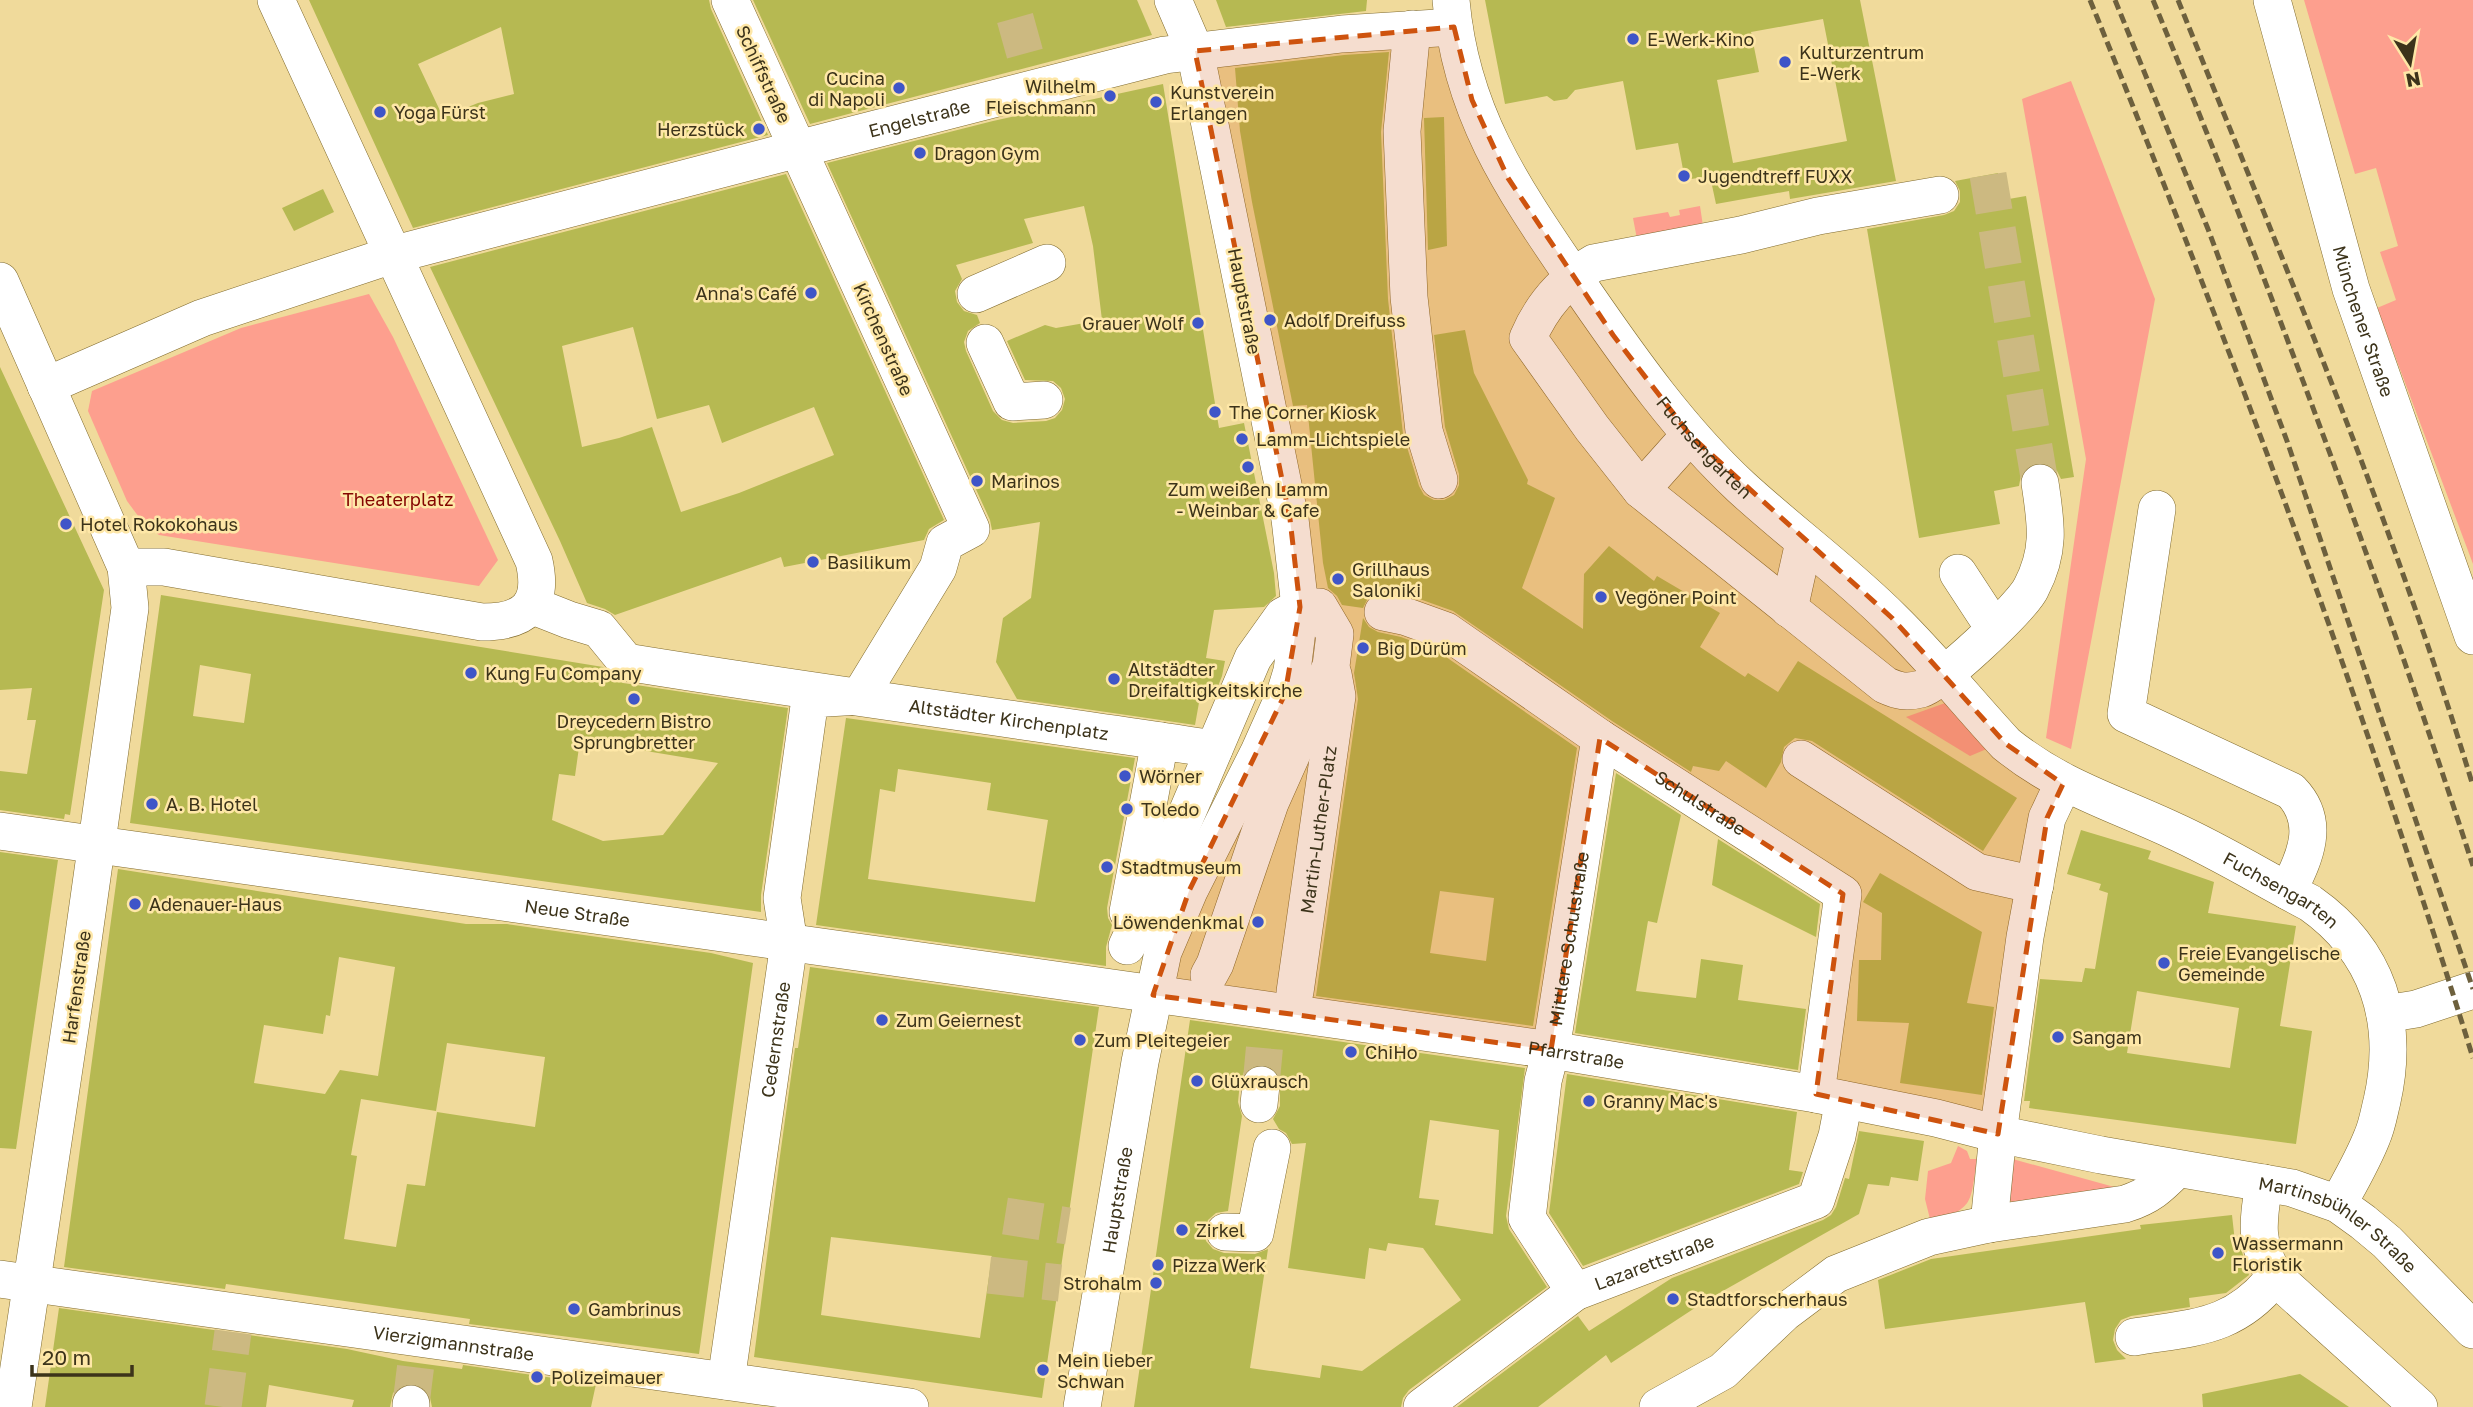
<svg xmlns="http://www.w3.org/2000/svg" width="2473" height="1407" font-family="'Golos Text',sans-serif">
<rect width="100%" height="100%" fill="#f0da9b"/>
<!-- green -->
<g fill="#fd9f8e">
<path d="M2304,0h169v564l-96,-256 19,-8 -16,-48 18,-6 -22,-78 -21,6z"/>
<path d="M2071,81l84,218 -84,450 -25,-11 40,-279 -64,-360z"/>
<path d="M1700,206l3,20 -66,13 -4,-21 35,-6 2,5 10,-2 -1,-5z"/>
<path d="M369,294l24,43 105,223 -19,26 -320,-51 -15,-11 -17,-23 -39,-90 4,-20 149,-63z"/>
<path d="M1948,702l41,46 -19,8 -64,-39z"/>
<path d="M1958,1146l9,5 3,8h7c-7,45 -2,48 -46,64l-6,-24 3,-28 23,-8z"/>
<path d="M2009,1158l109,30 -100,19 -12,-10z"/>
</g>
<!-- building -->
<g fill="#b6b952" fill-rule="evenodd">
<path d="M309,0h400l2,9 57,126 -355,93zM501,27l13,67 -36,9 -35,14 -25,-53z"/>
<path d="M753,0h384l15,35 -342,89z"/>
<path d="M1216,0h151l-1,11 -140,16z"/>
<path d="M1485,0h375l36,181 -106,18 -1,-8 -73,13 -6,-28 -25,4 -7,-37 -42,7 -13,-69 -48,9 -8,9 -13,2 -7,-5 -42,8zM1823,19l24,122 -114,22 -16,-83 42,-8 -8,-40z"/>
<path d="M1389,52l-8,80 7,167 15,135 16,52 5,9 10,5h10l10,-5 5,-10v-11l-14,-47 -11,-92 31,-5 9,43 54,107 -1,4 28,14 -33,90 61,41 1,-55 25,-28 45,35 3,-5 63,37 -20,34 45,30 3,-4 30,19 20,-31 219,137 -34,53 -171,-110 -17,-3 -11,9 -3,15 -15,26 -40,-27 -7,10 -26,-5 -2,6 -79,-51 -159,-110 -39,-14 -27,-6 -10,1 -9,6 -5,10 -21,-3 -5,-9 -9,-8 -5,-25 -16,-158 -14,1 -41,-204 -12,-71 -5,-63 109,-13z"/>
<path d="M1163,84l56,344 25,-5 30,150 2,23 -12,11 -50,3 -8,48 19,3 -3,15 -9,23 -13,-2 -5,28 -178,-26 -21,-37 7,-44 28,-20 9,-76 -48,8 -2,-10 -163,-357 166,-42zM1084,206l9,40 9,74 -46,8 -11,-3 -38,16 18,39 28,1 8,7 4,11 -3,11 -7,8 -9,3 -33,2 -11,-3 -9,-9 -27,-60 -2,-9 4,-11 12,-8 -3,-8 -13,-4 -7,-9 -2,-11 7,-12 -6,-14 77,-22 -9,-24z"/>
<path d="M1444,117l3,129 -19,4 -4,-132z"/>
<path d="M1998,173l5,27 23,-4 48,281 -13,2 -4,-8 -9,-7 -12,-2 -10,5 -5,8 -2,11 -25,5 6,33 -81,14 -52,-309 77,-14 10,-4 6,-9v-11l-5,-10z"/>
<path d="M786,174l158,346 -15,9 -5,11 -140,27 -3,-10 -166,58 -10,-6 -18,-6 -27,-62 -130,-274zM633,327l24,92 52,-14 13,38 92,-36 20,48 -95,38 -58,19 -29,-85 -33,11 -37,9 -20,-101z"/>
<path d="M323,189l11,23 -40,19 -12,-23z"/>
<path d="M0,367l104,223 -34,225 -5,-1 -1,5 -64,-9v-39l27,3 9,-54h-9l5,-32 -32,2z"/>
<path d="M161,595l442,72 7,9 13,7 165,25 -27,187v17l-631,-89zM200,665l51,9 -7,49 -51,-7zM580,740l138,23 -55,72 -60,6 -51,-21 7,-46 16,2z"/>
<path d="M1363,618l6,9 9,5 23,5 35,13 141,98 -44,278 -217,-30 42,-297 -4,-26zM1440,891l54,7 -8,63 -56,-8z"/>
<path d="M846,718l289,40 -28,150 1,10 4,7 -6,22v19l-290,-41zM898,769l93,14 -4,27 61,10 -13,82 -167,-23 12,-90 15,3z"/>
<path d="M1616,773l65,42 -24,108 -9,-2 -12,70 60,7 5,-39 42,6 -5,35 68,9 -8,61 -223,-37z"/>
<path d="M2081,830l70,21 -3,8 66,23 -6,31 88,13 -16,100 32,5 -16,113 -267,-36 1,-7h-6l16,-122 42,3 3,-14 10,1 13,-76 -9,-3 2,-6 -34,-10zM2137,991l102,17 -9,60 -103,-15z"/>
<path d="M1718,839l102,65 -4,33 -104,-52z"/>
<path d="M0,852l58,8 -42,289 -16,-1z"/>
<path d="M118,869l348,55h41l204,29 42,10 -54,391 -230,-30 1,-5 -244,-35 -1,5 -161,-22zM339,957l56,10 -17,109 -38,-6 -15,24 -71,-11 10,-58 59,9 3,-19 4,1zM447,1043l98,14 -10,70 -98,-15 -12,74 -18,-2 -11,63 -52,-8 13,-83 -6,-1 10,-56 75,12z"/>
<path d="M1880,873l102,59 -15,71 27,4 -12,88 -82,-12 9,-60 -52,-2 2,-61h22l1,-47 -19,-11z"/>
<path d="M810,967l289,40 -57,391 -288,-41 25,-194 16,-115h3zM831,1237l161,19 -12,82 -159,-23z"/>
<path d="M1190,1020l335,48 -19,148 3,13 38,58 -138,103 -6,8 -2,9h-267zM1264,1064l10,4 6,9v29l-7,13 6,10 7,4 6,11 14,-1 -18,125 77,11 4,-31 17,3 2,-8 35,5 38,52 -99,71 -40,-6 -2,13 -70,-10 18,-119 -13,5 -31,-1 -11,-4 -7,-8 -2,-10 4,-11 8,-7 12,-2 14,-95 -4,-14 2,-20 4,-10 8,-6zM1430,1120l69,10 -6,104 -58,-9 4,-25 -20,-2z"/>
<path d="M1567,1074l230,38 -8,58 14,2 -4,12 -216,82 -34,-53z"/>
<path d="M1859,1131l65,10 -6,40 -27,-4 -2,9 -21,-2 -9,30 -152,86 -96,63 -5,-8 -68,52h-81l121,-91 11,15 83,-53 151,-58 8,-5 5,-8 9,-29 4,1z"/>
<path d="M2232,1215l3,27h4l10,33 -23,18 -37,5 1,9 -59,9 -10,4 -6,9 -2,11 4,10 9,9 -31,4 -10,-61 -200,27 -7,-49 53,-21 210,-30 -1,-4z"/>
<path d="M59,1308l288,41 56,12 59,8 1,-4 133,19 -5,23h-159l-3,-14 -8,-7 -9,-3 -11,3 -8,7 -3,14h-38l2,-7 -85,-15 -3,22h-221z"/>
<path d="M2300,1374l49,33h-146l-1,-13z"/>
</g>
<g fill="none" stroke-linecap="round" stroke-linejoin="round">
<!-- minor-tunnel -->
<g stroke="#ccb981" stroke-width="37" stroke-dasharray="37 18" stroke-linecap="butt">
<path d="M1015,18l15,54"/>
<path d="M1988,175l52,308"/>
<path d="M1261,1085l5,-54"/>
<path d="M1005,1216l63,10"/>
<path d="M989,1275l71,8"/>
<path d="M411,1404l5,-41"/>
<path d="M223,1407l10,-75"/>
</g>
<!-- minor casing -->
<g stroke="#806b2e" stroke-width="38">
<g id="minor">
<path id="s1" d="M1451,0c10,120 69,198 134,294 47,68 95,136 156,193 49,45 104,85 151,132 40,39 76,84 114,125 53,43 106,58 166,86 47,21 92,49 138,73 68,48 90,118 72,198 -3,12 -5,25 -10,36 -9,23 -22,45 -34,67"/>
<path id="s2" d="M2272,0l79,289 122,347"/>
<path d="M1412,29l-10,102 7,166 15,134 15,49"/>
<path d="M1940,195l-122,21 -77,19 -147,28c-31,18 -52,42 -66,75l64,90 49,62 244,195c13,6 21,8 36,4 19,-5 101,-82 110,-101 20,-38 15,-65 9,-105"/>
<path d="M0,281l126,286 4,41 -50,354 -67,445"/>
<path d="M976,294l71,-31"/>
<path d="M985,343l27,59 32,-2"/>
<path id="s3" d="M46,386l156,-68 190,-63 406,-106 367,-94 177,-21 112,-7"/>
<path d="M1641,490l49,-55"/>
<path d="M2157,509l-31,205 165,77c31,32 13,67 -3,100"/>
<path d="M126,567h38l318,55c44,0 62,-17 52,-61l-258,-561"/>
<path d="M1958,573l36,55"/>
<path id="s4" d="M531,605l38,15 30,9 27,33c196,32 392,57 588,87"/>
<path d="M1789,609l15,-67"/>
<path id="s5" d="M1383,612l24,5 39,14 154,107 243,156 -27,200"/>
<path d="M1801,759l176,113 58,13"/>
<path id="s6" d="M0,831l1551,219 265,44 120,24 62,16 103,21 191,33 46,16 25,18 24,20 86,88"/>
<path d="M1128,912l32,-171"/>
<path d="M1127,946l36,-77 90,-211 30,-42 17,-9h19l16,27 -4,32 -61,137 -55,161 -6,11"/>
<path id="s7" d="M1295,992l42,-296 -4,-22"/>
<path d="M2385,1014l31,-5 57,-19"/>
<path d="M1259,1104l2,-19"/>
<path d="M2264,1183c-6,39 -10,59 11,94"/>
<path d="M1989,1224l9,-90 27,-197 22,-119 16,-34"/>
<path d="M1225,1232l30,1 17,-85"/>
<path id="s8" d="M0,1279l910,128"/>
<path id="s9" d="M1575,1292l-48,-74 16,-137 8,-31 49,-312"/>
<path d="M2134,1337c60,-10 100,-8 141,-60l144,130"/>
<path id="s10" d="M726,1381l63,-438 -7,-45 28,-199 50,-3 78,-128 7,-25 26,-14 -241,-529"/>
<path d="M411,1404v3"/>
<path id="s11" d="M1082,1407l58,-345 23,-110 26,-61 70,-139 26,-58 7,-23 8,-64 -10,-88 -95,-468 -22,-51"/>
<path id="s12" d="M1422,1407l153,-115 241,-92 21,-64 7,-36"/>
<path d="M1658,1407l65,-36 61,-58 52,-39 93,-37 60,-13 136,-20c25,-8 34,-17 52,-35"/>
</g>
</g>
<!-- minor -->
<use href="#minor" stroke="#fff" stroke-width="37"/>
<!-- rail -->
<g stroke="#6d603d" stroke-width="5" stroke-dasharray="10 5" stroke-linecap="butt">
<path d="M2090,0c142,348 272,699 383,1058"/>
<path d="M2115,0l93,229 79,212 186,548"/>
<path d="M2153,0c117,285 225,573 320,866"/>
<path d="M2178,0c104,259 214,518 295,786"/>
</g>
</g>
<!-- marked area -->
<path fill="#ce530e" fill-opacity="0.2" stroke="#ce530e" stroke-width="5" stroke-dasharray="14 9" stroke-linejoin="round" d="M1454,27l18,73 36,78 105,157 77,100 202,183 114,126 57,40 -16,34 -49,316 -182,-40 27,-200 -243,-156 -49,312 -398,-55 36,-104 96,-197 15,-87 -10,-88 -95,-468z"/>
<!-- markers -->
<g fill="#3f55c8" stroke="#fee7a7" stroke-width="2.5">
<circle cx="1633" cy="39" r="7"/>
<circle cx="1785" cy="62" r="7"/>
<circle cx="899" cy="88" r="7"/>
<circle cx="1110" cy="96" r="7"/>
<circle cx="1156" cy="102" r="7"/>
<circle cx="380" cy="112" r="7"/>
<circle cx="759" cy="129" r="7"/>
<circle cx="920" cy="153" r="7"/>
<circle cx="1684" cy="176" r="7"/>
<circle cx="811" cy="293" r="7"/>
<circle cx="1270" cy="320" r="7"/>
<circle cx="1198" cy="323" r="7"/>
<circle cx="1215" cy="412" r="7"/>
<circle cx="1242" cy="439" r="7"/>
<circle cx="1248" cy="467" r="7"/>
<circle cx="977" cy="481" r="7"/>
<circle cx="66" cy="524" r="7"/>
<circle cx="813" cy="562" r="7"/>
<circle cx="1338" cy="579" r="7"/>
<circle cx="1601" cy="597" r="7"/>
<circle cx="1363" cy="648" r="7"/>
<circle cx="471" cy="673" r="7"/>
<circle cx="1114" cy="679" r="7"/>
<circle cx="634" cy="699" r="7"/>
<circle cx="1125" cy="776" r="7"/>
<circle cx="152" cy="804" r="7"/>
<circle cx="1127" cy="809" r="7"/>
<circle cx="1107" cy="867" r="7"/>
<circle cx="135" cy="904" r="7"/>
<circle cx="1258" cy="922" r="7"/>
<circle cx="2164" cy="963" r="7"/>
<circle cx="882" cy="1020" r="7"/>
<circle cx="2058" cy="1037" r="7"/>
<circle cx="1080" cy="1040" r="7"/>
<circle cx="1351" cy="1052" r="7"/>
<circle cx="1197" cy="1081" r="7"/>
<circle cx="1589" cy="1101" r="7"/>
<circle cx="1182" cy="1230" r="7"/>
<circle cx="2218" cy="1253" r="7"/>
<circle cx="1158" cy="1265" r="7"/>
<circle cx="1156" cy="1283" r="7"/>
<circle cx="1673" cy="1299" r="7"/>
<circle cx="574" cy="1309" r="7"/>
<circle cx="1043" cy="1370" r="7"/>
<circle cx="537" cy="1377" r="7"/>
</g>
<g text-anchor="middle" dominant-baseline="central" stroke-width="5" stroke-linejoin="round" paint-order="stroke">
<!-- poi labels -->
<g font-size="18" fill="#3c331a" stroke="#fee7a7" text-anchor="start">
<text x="1647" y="39">E-Werk-Kino</text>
<text x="1799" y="52">Kulturzentrum<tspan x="1799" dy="21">E-Werk</tspan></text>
<text x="885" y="78" text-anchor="end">Cucina<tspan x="885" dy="21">di Napoli</tspan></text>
<text x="1096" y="86" text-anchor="end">Wilhelm<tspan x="1096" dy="21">Fleischmann</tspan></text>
<text x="1170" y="92">Kunstverein<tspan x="1170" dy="21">Erlangen</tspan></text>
<text x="394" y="112">Yoga Fürst</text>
<text x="745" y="129" text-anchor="end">Herzstück</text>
<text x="934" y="153">Dragon Gym</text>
<text x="1698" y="176">Jugendtreff FUXX</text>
<text x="797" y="293" text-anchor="end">Anna's Café</text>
<text x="1284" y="320">Adolf Dreifuss</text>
<text x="1184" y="323" text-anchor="end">Grauer Wolf</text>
<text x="1229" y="412">The Corner Kiosk</text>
<text x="1256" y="439">Lamm-Lichtspiele</text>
<text x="991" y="481">Marinos</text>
<text x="1248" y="489" text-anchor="middle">Zum weißen Lamm<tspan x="1248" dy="21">- Weinbar &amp; Cafe</tspan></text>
<text x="80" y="524">Hotel Rokokohaus</text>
<text x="827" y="562">Basilikum</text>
<text x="1352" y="569">Grillhaus<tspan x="1352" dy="21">Saloniki</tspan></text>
<text x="1615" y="597">Vegöner Point</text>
<text x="1377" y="648">Big Dürüm</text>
<text x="1128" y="669">Altstädter<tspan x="1128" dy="21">Dreifaltigkeitskirche</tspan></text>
<text x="485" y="673">Kung Fu Company</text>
<text x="634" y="721" text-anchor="middle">Dreycedern Bistro<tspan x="634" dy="21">Sprungbretter</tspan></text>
<text x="1139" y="776">Wörner</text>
<text x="166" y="804">A. B. Hotel</text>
<text x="1141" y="809">Toledo</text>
<text x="1121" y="867">Stadtmuseum</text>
<text x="149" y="904">Adenauer-Haus</text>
<text x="1244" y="922" text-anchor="end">Löwendenkmal</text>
<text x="2178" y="953">Freie Evangelische<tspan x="2178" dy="21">Gemeinde</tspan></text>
<text x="896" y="1020">Zum Geiernest</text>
<text x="2072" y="1037">Sangam</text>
<text x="1094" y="1040">Zum Pleitegeier</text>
<text x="1365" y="1052">ChiHo</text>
<text x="1211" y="1081">Glüxrausch</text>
<text x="1603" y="1101">Granny Mac's</text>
<text x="1196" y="1230">Zirkel</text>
<text x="2232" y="1243">Wassermann<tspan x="2232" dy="21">Floristik</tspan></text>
<text x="1172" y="1265">Pizza Werk</text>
<text x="1142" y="1283" text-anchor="end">Strohalm</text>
<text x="1687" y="1299">Stadtforscherhaus</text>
<text x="588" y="1309">Gambrinus</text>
<text x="1057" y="1360">Mein lieber<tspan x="1057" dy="21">Schwan</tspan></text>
<text x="551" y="1377">Polizeimauer</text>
</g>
<!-- street labels -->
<g font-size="18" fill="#3c331a" stroke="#fee7a7">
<text transform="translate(764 74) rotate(65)">Schiffstraße</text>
<text stroke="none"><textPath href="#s3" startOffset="915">Engelstraße</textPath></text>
<text transform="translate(1245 301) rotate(79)">Hauptstraße</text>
<text stroke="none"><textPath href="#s2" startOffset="334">Münchener Straße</textPath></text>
<text transform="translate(884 339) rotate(66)">Kirchenstraße</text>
<text stroke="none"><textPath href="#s1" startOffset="522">Fuchsengarten</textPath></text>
<text stroke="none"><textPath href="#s4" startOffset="502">Altstädter Kirchenplatz</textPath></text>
<text stroke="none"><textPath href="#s5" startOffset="373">Schulstraße</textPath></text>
<text stroke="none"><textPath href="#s7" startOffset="164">Martin-Luther-Platz</textPath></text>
<text stroke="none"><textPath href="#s1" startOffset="1258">Fuchsengarten</textPath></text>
<text stroke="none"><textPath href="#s6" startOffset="583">Neue Straße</textPath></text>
<text stroke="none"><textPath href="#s9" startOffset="371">Mittlere Schulstraße</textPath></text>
<text transform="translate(76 987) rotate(-82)">Harfenstraße</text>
<text stroke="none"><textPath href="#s10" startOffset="345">Cedernstraße</textPath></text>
<text stroke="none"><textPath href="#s6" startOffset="1592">Pfarrstraße</textPath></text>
<text stroke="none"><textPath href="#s11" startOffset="210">Hauptstraße</textPath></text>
<text stroke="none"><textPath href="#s6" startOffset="2378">Martinsbühler Straße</textPath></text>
<text stroke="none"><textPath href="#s12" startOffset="276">Lazarettstraße</textPath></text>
<text stroke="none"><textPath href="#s8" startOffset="458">Vierzigmannstraße</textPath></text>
</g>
<!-- park labels -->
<g font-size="18" fill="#840500" stroke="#fee7a7">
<text x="398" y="499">Theaterplatz</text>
</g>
</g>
<!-- north arrow -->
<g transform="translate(2410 63) rotate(169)" stroke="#fee7a7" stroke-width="5" paint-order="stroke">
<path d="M0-5L12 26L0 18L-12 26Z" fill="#3c331a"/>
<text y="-10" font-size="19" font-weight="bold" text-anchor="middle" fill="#3c331a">N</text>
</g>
<!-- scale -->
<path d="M32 1365v10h100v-10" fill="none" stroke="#3c331a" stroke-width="3.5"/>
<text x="42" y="1365" font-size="21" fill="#3c331a" stroke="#fee7a7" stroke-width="5" paint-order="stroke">20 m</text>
</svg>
